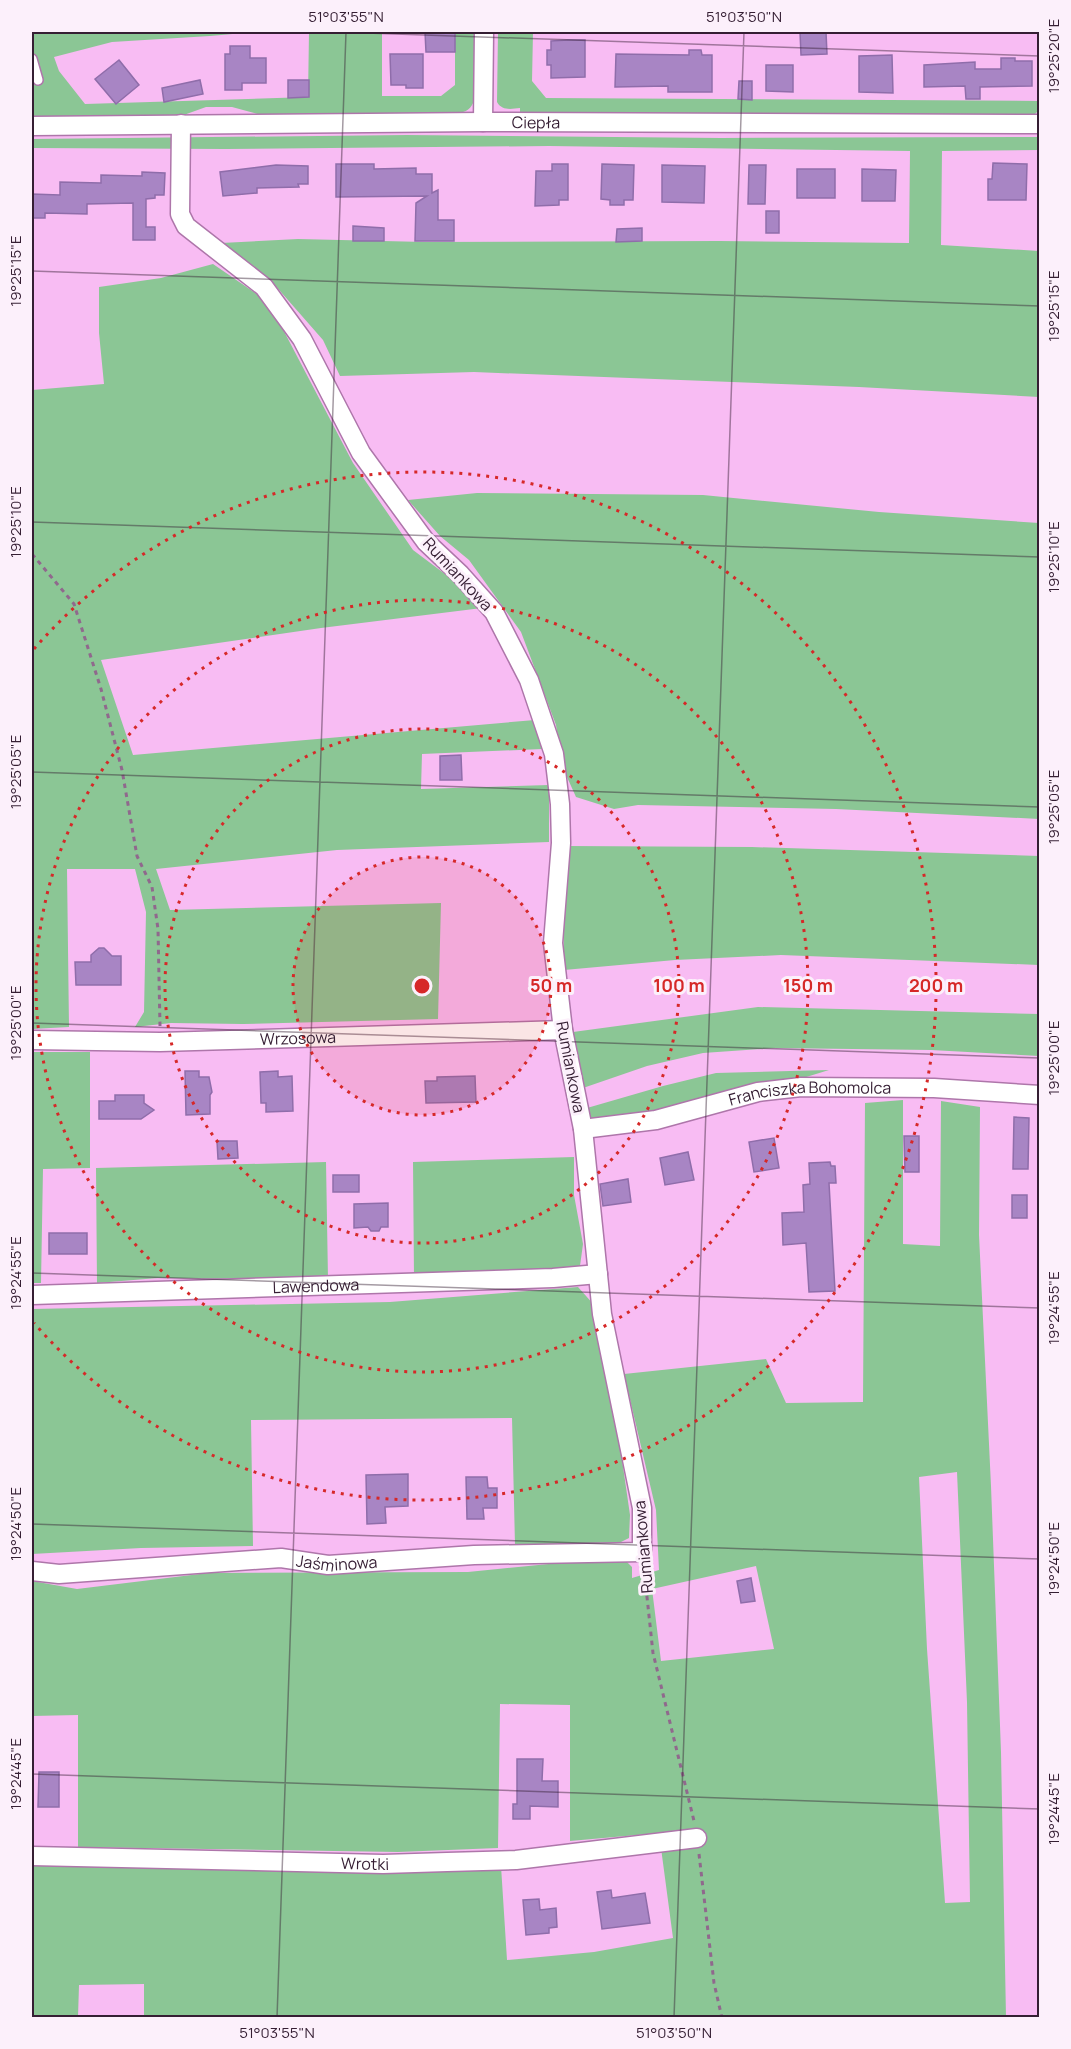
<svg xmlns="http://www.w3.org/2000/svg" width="1071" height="2049" font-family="Manrope,sans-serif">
<rect width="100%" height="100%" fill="#f8bcf3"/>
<!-- green -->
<g fill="#8bc695" fill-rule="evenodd">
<path d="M32,32h223l-45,4 -98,6 -58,15 5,14 26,33 223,-7 1,-65h73v64h59l14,-11v-53h22l-2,65c-2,9 -6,14 -15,16l-199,2 -29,-8h-26l-25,9 -149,2z"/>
<path d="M498,32h35l-1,49 14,17 493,3 1,8 -5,5 -8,2 -507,-3v-5c-9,1 -18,3 -23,-6z"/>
<path d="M407,135l314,3 318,-1v13l-97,1 -1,94 98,6v146l-180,-10 -385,-15 -134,4 -17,-36 -50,-57 -52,-40 77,-4 127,3 294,-1 190,2 1,-92 -361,-5 -323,3 -194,-1v-9z"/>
<path d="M213,264l45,31 19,23 76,145 60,87 48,36 21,22 -161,20 -220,32 32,95 402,-35 7,29 -120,5 -1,35 128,-4v57l-212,8 -181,19 14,41 271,-7 -3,116 -195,5 -72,-1 -36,4 9,-15 2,-100 -11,-43h-68l2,158 -37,2v-639l72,-6 -5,-51v-46l62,-9z"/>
<path d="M477,493l226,2 176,17 160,11v296l-203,-10 -198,-4 -24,4 -38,-12 -14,-31 -6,-41 -35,-93 -52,-72 -29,-24 -32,-36z"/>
<path d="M567,846l185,1 287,9v109l-258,-10 -106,5 -111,10 -1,-69z"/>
<path d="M758,1007l281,7v42l-108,-6 -156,-2 -72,5 -56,13 -64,22 -10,-56z"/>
<path d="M32,1052h58v116l-47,1 -2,114h-9z"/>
<path d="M829,1070l-26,8 -116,24 -51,13 -45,5 -4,-12 76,-22 53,-13z"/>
<path d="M903,1100v144l37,2 1,-145 39,6 -1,128 12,251 10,266 5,265 -862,1v-34l-65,1 -1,32h-46v-153l469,2 6,94 87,-8 79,-14 -14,-105 -89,8v-136l-70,-1 -2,144 -100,4 -320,-5v-132l-46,1v-135l45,8 131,-16 260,-1 121,-12 37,1 6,6v11l27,-8 -3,-60 -32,-136 142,-15 20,44 77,-1 2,-299zM957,1472l10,230 3,200 -25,1 -18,-254 -8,-172zM756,1566l18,83 -113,12 -9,-72z"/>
<path d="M574,1157v38l9,49 -3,22 -24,3 -142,7 -1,-114z"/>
<path d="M326,1162l2,117 -170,-1 -61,5 -1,-115z"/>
<path d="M578,1287l17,19 15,71 20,138 -1,23 -18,9 -96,-2 -3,-127 -261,2 2,126 -112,2 -109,6v-245l358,-7z"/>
</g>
<!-- building -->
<g fill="#a885c4" stroke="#8f6daa" stroke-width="1.5">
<path d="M425,32h30v20h-29z"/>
<path d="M800,32h26l1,22 -26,1z"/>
<path d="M568,40h17v37l-34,1v-13h-4v-15h4v-9z"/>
<path d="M230,46h20v12h16v25h-24v7h-17v-36h5z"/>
<path d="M689,50h12l1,5h10v37h-44v-6l-53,1 1,-33 73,1z"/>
<path d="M390,54h33v34h-17v-3h-15z"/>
<path d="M892,55l1,38 -34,-1v-36z"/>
<path d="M1001,58h14v3h17v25l-52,1v12h-14l-1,-13 -41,1v-22l51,-3v7h26z"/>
<path d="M119,60l20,25 -23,19 -21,-25z"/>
<path d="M766,65h27v27l-27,-1z"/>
<path d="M200,80l3,14 -39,8 -2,-14z"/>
<path d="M288,80h21v17l-21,1z"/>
<path d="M739,81h13v19l-14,-1z"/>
<path d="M993,163l34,1 -1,36h-38v-21h4z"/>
<path d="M336,164h38v5l42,-1v6h16v19l6,-3v30h16v21h-39l1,-38 11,-7 -91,1z"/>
<path d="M552,164h16v36h-9v5l-24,1 1,-35h16z"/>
<path d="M602,164l32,1 -1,35h-9v5h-14v-5l-9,-1z"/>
<path d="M276,165l32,1v18h-10l1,3 -42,1v5l-34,3 -3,-24z"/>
<path d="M662,165l43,1 -1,37 -42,-1z"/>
<path d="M749,165h17l-1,39h-17z"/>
<rect x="797" y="169" width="38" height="29"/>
<path d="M862,169l34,1 -1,31h-33z"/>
<path d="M142,172l23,1 -1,22h-9v3l-9,1v28h9v13h-22v-37l-46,1v10l-42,-1v5h-13v-24l28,1v-13l41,1v-8l41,1z"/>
<rect x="766" y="211" width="13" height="22"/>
<path d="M353,226l31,2v13h-31z"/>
<path d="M642,228v13l-26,1 1,-13z"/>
<path d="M461,755l1,25h-22v-24z"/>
<path d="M99,948h5l8,8h9v29h-45l-1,-23h16v-7z"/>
<path d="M185,1071h14v6h10l3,15 -2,3v19l-24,1z"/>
<path d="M278,1071v6l14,-1 1,35 -27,1v-9h-5l-1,-31z"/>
<path d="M475,1076l1,26 -50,1 -1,-22h12v-4z"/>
<path d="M115,1095h29v8l10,7 -13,9h-42v-18h16z"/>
<path d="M1014,1117l15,1 -1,51h-15z"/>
<path d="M904,1136h15v36h-14z"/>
<path d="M774,1138l5,30 -25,4 -5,-30z"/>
<path d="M217,1141h20l1,17 -20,1z"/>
<path d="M688,1152l6,28 -29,5 -5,-27z"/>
<path d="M830,1162l1,4h4l1,17h-7l6,108 -26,1 -3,-49 -23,2 -1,-32 22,-1 -1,-27 7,-1 -1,-21z"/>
<rect x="333" y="1175" width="26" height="17"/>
<path d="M628,1179l3,23 -28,4 -3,-22z"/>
<rect x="1012" y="1195" width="15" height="23"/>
<path d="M388,1203v24h-7l-2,4h-8l-3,-4 -14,1v-24z"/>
<rect x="49" y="1233" width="38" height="21"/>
<path d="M408,1474v32l-23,1 1,16 -19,1 -1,-49z"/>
<path d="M466,1477h21l1,11h9v20h-14l1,11h-17z"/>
<path d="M751,1578l4,23 -14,2 -4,-22z"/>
<path d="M517,1759h26l-1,22h16v26l-28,-1v13h-17v-15h4z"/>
<path d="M39,1772h20v35h-21z"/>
<path d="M611,1890l1,8 33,-5 5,30 -48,6 -5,-37z"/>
<path d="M539,1899l1,11 16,-2 1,19 -8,1v5l-23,2 -3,-35z"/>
</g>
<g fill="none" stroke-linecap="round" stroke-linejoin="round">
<!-- lane casing -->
<g stroke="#ae76aa" stroke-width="12">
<path id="lane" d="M32,59l6,21"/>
</g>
<!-- street casing -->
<g stroke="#ae76aa" stroke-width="21">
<g id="street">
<path d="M483,122l1,-90"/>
<path id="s1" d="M32,126l451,-4 557,2"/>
<path id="s2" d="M32,1040l128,2 403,-12"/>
<path id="s3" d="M583,1129l73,-9 102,-28 43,-5 133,1 106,7"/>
<path id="s4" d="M32,1295l521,-17 45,-4"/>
<path id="s5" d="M32,1571l27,3 222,-16 47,7 146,-10 168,-3v-44l-40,-194 -19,-185 -20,-99 -10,-87 8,-100 -1,-39 -6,-50 -25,-74 -35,-68 -34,-38 -34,-32 -65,-89 -59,-114 -38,-52 -78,-61 -6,-12 1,-90"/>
<path id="s6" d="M32,1856l351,8 64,-2 69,-2 181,-22"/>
</g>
</g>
<!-- path -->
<g stroke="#90688d" stroke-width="3" stroke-dasharray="4.5 4.5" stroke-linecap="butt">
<path d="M32,554l42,50 27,85 21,81 15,86 15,31 6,42 2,97"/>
<path d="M644,1569l9,84 41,168"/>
<path d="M699,1854l15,129 8,35"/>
</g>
<!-- lane -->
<use href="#lane" stroke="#fff" stroke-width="9"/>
<!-- street -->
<use href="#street" stroke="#fff" stroke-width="18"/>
</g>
<!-- ticks -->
<path fill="none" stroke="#351e33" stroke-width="1.5" stroke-opacity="0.45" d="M338,32l702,24M32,271l1008,35M32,522l1008,35M32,772l1008,35M32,1023l1008,35M32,1273l1008,35M32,1524l1008,35M32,1774l1008,35M277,2018l69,-1986M674,2018l70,-1986"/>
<!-- distance rings -->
<circle cx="422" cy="986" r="129" fill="#d62828" fill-opacity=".12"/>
<g fill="none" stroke="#d62828" stroke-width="3" stroke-dasharray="3 6">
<circle cx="422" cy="986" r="129"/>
<circle cx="422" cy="986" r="257"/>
<circle cx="422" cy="986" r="386"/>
<path d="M34 649A514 514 0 1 1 34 1323"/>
</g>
<g text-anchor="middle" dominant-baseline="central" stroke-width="6" stroke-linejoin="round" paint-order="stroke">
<!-- street labels -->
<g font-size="16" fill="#351e33" stroke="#fcf0fb">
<text stroke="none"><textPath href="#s1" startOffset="504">Ciepła</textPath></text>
<text transform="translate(458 574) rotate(47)">Rumiankowa</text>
<text stroke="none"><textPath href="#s2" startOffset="266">Wrzosowa</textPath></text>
<text transform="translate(571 1067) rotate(79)">Rumiankowa</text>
<text stroke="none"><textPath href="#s3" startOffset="231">Franciszka Bohomolca</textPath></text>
<text stroke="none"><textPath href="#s4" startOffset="284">Lawendowa</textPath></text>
<text transform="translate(643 1547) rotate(-95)">Rumiankowa</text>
<text stroke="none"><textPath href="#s5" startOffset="306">Jaśminowa</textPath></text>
<text stroke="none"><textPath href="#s6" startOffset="333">Wrotki</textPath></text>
</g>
</g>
<circle cx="422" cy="986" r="9" fill="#d62828" stroke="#fcf0fb" stroke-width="3"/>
<g font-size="18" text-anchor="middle" font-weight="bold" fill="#d62828" stroke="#fcf0fb" stroke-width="6" stroke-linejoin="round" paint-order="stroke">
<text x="551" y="992">50 m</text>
<text x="679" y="992">100 m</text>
<text x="808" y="992">150 m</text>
<text x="936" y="992">200 m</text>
</g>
<!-- border -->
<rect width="1071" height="2049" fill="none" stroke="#fcf0fb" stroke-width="66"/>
<rect x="33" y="33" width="1005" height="1983" fill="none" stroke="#351e33" stroke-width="2"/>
<g font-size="15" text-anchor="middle" fill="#351e33">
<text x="346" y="22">51°03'55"N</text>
<text x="744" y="22">51°03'50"N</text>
<text transform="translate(1054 56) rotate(-90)" y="5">19°25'20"E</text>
<text transform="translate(16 271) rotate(-90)" y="5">19°25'15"E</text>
<text transform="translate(1054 306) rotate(-90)" y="5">19°25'15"E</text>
<text transform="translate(16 522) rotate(-90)" y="5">19°25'10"E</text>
<text transform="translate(1054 557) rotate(-90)" y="5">19°25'10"E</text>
<text transform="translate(16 772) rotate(-90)" y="5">19°25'05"E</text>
<text transform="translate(1054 807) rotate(-90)" y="5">19°25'05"E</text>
<text transform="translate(16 1023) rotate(-90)" y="5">19°25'00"E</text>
<text transform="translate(1054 1058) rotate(-90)" y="5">19°25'00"E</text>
<text transform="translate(16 1273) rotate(-90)" y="5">19°24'55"E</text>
<text transform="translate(1054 1308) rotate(-90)" y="5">19°24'55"E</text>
<text transform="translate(16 1524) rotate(-90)" y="5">19°24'50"E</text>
<text transform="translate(1054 1559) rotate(-90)" y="5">19°24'50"E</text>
<text transform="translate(16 1774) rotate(-90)" y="5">19°24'45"E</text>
<text transform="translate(1054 1809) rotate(-90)" y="5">19°24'45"E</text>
<text x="277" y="2038">51°03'55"N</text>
<text x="674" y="2038">51°03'50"N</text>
</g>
</svg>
